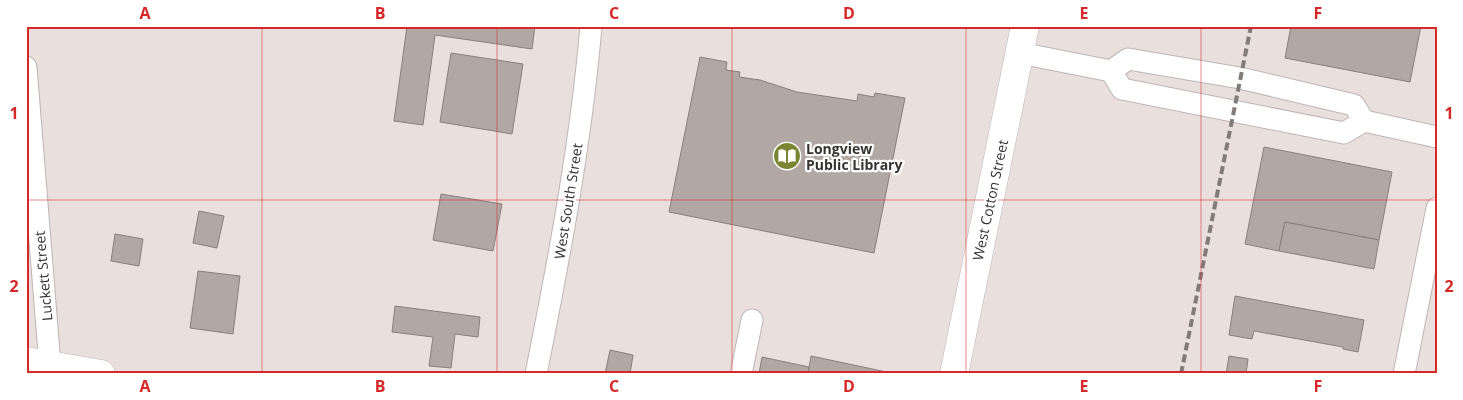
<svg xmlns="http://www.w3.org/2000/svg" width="1463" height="400" font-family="'Open Sans',sans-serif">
<rect width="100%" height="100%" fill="#e9dfdd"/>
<!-- building -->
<g fill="#b1a8a4" stroke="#89807d">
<path d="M407,26h128l-3,23 -97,-14 -12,90 -29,-4z"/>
<path d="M1291,26h130l-11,56 -125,-24z"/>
<path d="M451,53l72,11 -11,70 -72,-12z"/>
<path d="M700,57l27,5 -1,8 14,2 -1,5 21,3 37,12 60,9 1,-7 16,3 1,-4 30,5 -31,155 -205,-41z"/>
<path d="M1264,147l128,25 -13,68 -94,-18 -6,29 -34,-7z"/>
<path d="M441,194l61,10 -9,47 -60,-11z"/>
<path d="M199,211l25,5 -7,32 -24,-5z"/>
<path d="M1285,222l94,18 -5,29 -95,-18z"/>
<path d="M115,234l28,5 -4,27 -28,-5z"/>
<path d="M198,271l42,5 -7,58 -43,-6z"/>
<path d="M1235,296l129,24 -6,32 -15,-3v-2l-89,-16 -2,8 -23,-4z"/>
<path d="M395,306l85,11 -2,20 -23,-3 -4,34 -22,-2 4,-29 -41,-5z"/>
<path d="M610,350l23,5 -3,19h-25z"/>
<path d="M811,356l85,18h-88z"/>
<path d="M1229,356l19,3 -2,15h-20z"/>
<path d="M762,357l47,10 -1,7h-49z"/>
</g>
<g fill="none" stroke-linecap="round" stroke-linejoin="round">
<!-- minor casing -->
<g stroke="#c0b5b4" stroke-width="23">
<g id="minor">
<path d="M1020,53l91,18 17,-12 112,19 114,27 10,16 73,16"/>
<path d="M26,67l24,298"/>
<path d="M1111,71l11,18 222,44 20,-12"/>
<path d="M536,374c23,-115 45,-231 55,-348"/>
<path d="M741,374l11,-54"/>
<path d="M1404,374l33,-166"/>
</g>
</g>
<!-- major casing -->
<g stroke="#c0b5b4" stroke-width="29">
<g id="major">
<path d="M26,361l75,13"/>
<path d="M954,374l71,-348"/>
</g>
</g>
<!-- minor -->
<use href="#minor" stroke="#fff" stroke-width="21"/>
<!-- major -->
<use href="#major" stroke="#fff" stroke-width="28"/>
<!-- rail -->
<path stroke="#817b79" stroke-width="4" stroke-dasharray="8 4" stroke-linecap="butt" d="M1181,374l70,-348"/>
</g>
<!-- grid -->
<path fill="none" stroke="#d62828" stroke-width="1" stroke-opacity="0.55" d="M262,26v348M497,26v348M732,26v348M966,26v348M1201,26v348M26,200h1411"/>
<!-- icons -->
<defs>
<g id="library-disc" transform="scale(1.4375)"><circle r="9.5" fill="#798532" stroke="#fff"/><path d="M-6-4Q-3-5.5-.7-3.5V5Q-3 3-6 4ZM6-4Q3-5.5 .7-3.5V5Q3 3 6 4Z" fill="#fff"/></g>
</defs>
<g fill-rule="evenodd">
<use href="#library-disc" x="787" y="156"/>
</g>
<g text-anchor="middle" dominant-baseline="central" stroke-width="4.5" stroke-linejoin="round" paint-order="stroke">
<!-- poi labels -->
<g font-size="14" font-weight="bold" fill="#363231" stroke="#fff" text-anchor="start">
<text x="806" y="148">Longview<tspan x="806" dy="16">Public Library</tspan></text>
</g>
<!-- street labels -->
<g font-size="14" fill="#363231" stroke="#fff">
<text transform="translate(990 200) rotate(-78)">West Cotton Street</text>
<text transform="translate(568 201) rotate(-81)">West South Street</text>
<text transform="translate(43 276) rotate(-95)">Luckett Street</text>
</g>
</g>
<!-- border -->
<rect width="1463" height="400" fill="none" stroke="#ffffff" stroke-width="55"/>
<rect x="28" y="28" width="1408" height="344" fill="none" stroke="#d62828" stroke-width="2"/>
<g font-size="16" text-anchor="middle" font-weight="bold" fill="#d62828">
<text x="145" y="19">A</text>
<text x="380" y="19">B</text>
<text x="614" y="19">C</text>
<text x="849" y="19">D</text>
<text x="1084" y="19">E</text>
<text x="1318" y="19">F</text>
<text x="14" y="119">1</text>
<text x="1449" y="119">1</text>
<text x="14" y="292">2</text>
<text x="1449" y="292">2</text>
<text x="145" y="392">A</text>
<text x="380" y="392">B</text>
<text x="614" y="392">C</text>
<text x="849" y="392">D</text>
<text x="1084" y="392">E</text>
<text x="1318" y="392">F</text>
</g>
</svg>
